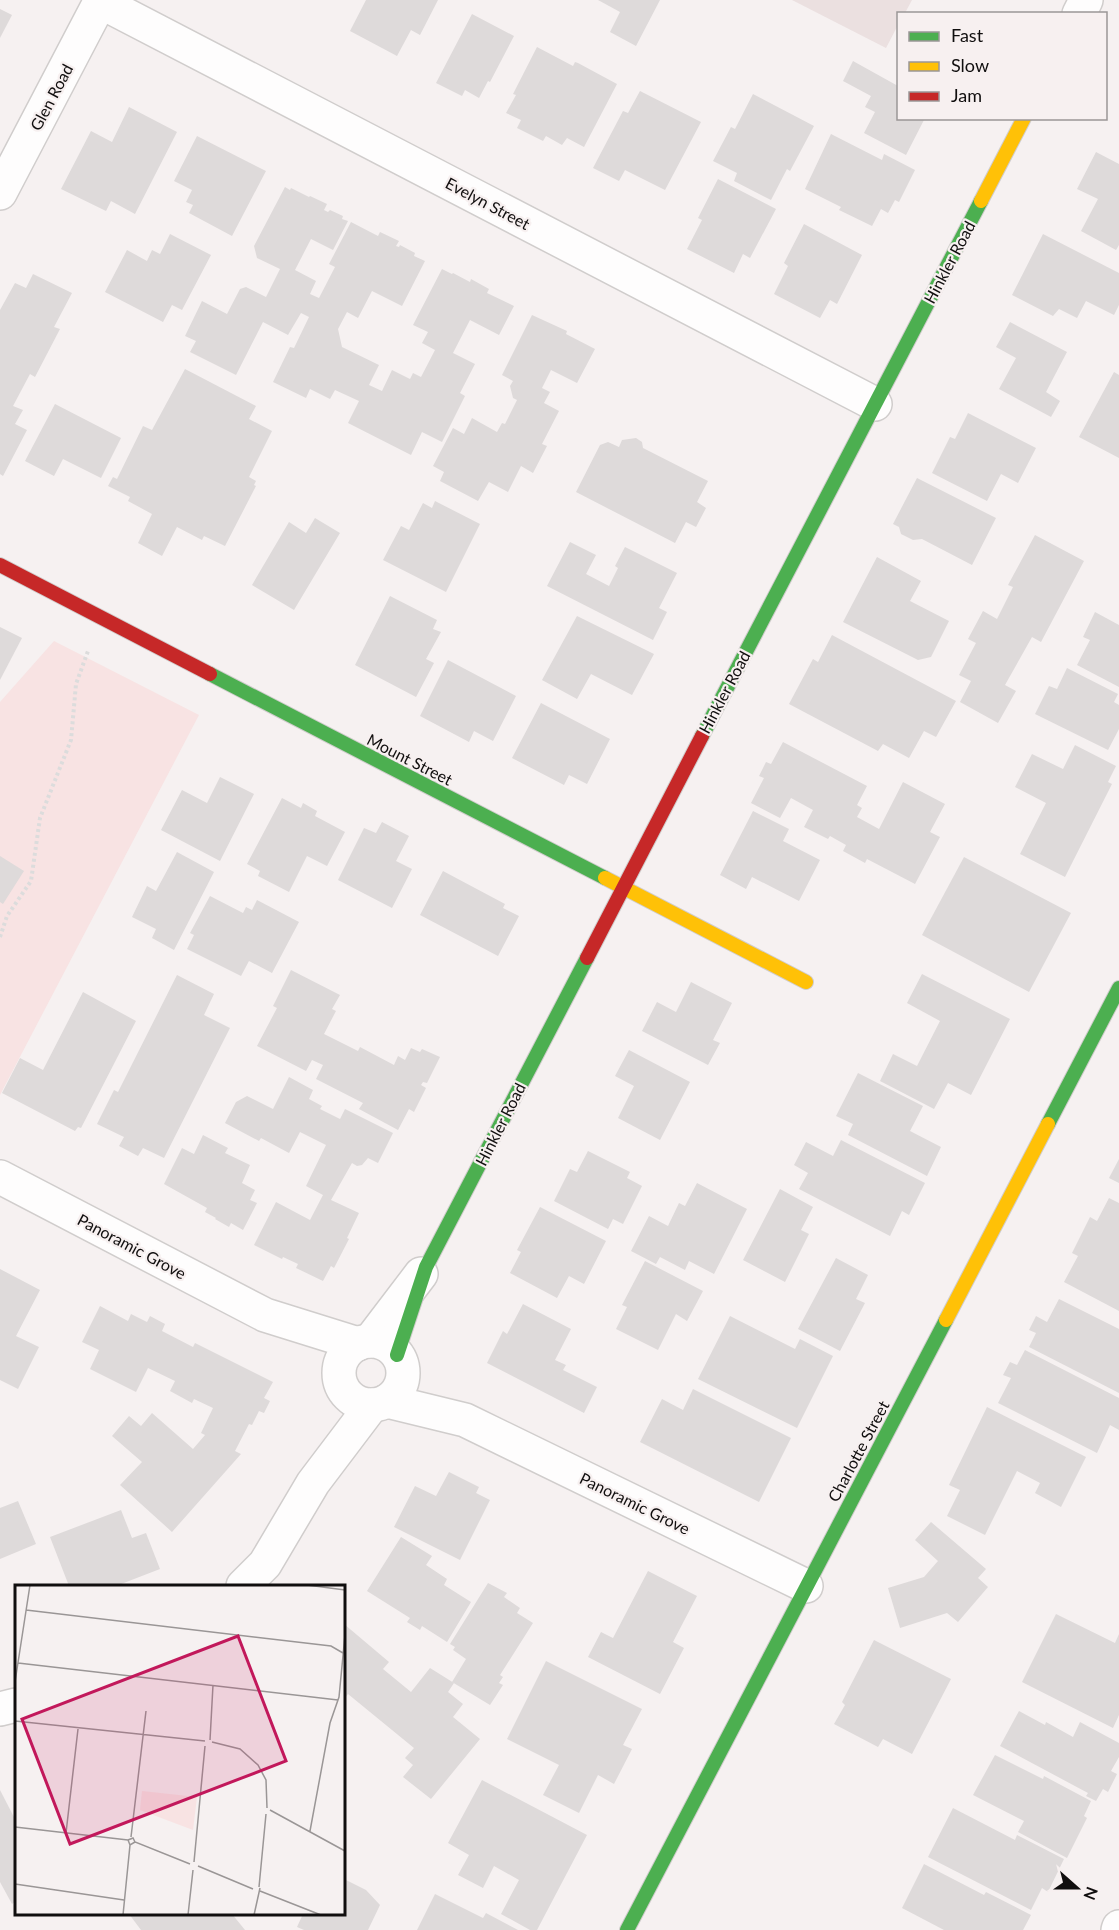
<svg xmlns="http://www.w3.org/2000/svg" width="1119" height="1930" font-family="Lato,sans-serif">
<rect width="100%" height="100%" fill="#f6f1f1"/>
<!-- built -->
<path fill="#ebe0e0" d="M792,0h120l-7,13 -7,1v11l-12,23z"/>
<!-- green -->
<path fill="#f8e3e3" d="M54,641l145,74 -199,380v-393z"/>
<!-- building -->
<g fill="#dedada">
<path d="M366,0h72l-18,35 -9,-5 -14,26 -47,-25z"/>
<path d="M598,0h62l-24,46 -26,-14 10,-20z"/>
<path d="M0,9l12,6 -12,23z"/>
<path d="M472,14l42,22 -24,46 -2,-1 -9,17 -14,-8 -3,6 -26,-13z"/>
<path d="M537,47l36,19 2,-4 3,1 39,21 -33,63 -17,-9 -5,7 -16,-9 -3,5 -26,-13 4,-8 -15,-7 10,-18 -3,-1z"/>
<path d="M853,61l45,25v32h27l-19,37 -42,-22 11,-21 -10,-5 6,-11 -28,-15z"/>
<path d="M640,91l61,31 -36,68 -40,-20 -6,11 -26,-13 30,-57 5,2z"/>
<path d="M753,94l61,32 -24,45 -3,-2 -16,31 -37,-19 3,-8 -24,-12 18,-34 4,2z"/>
<path d="M129,107l48,25 -42,82 -24,-13 -5,10 -45,-22 30,-58 21,11z"/>
<path d="M831,134l51,26 2,-6 31,16 -16,32 -4,-2 -7,13 -7,-4 -9,17 -33,-16 2,-3 -36,-18z"/>
<path d="M197,136l69,35 -34,65 -43,-23 4,-8 -7,-3 6,-12 -18,-9z"/>
<path d="M1096,152l23,12v81l-3,5 -35,-19 17,-32 -21,-10z"/>
<path d="M718,179l58,30 -26,49 -7,-4 -9,19 -47,-24 15,-29 -4,-2z"/>
<path d="M285,187l5,3 1,-2 18,9 -2,2 3,-3 17,8 -3,6 4,2 2,-2 13,6 -1,3 6,2 -15,29 -22,-11 -16,31 21,11 -6,13 9,4 16,-31 -6,-3 22,-42 27,14 2,-4 19,9 -3,5 3,1 1,-2 15,8 -1,3 11,5 -23,45 -30,-15 -14,27 -11,-6 -9,17 4,18 37,18 -10,20 13,6 10,-21 18,9 3,-6 8,4 14,-27 -13,-7 6,-11 -15,-7 29,-56 10,5 1,-1 17,9 1,-3 18,10 -2,4 27,13 -15,29 -29,-15 -17,33 22,11 -15,29 5,3 -23,46 -20,-10 -11,23 -63,-32 11,-22 -24,-11 -5,9 -20,-10 -4,9 -33,-16 17,-35 4,1 15,-31 -8,-4 -13,22 -25,-13 -27,53 -46,-23 6,-11 -11,-5 17,-35 25,13 13,-25 6,-2 20,10 14,-28 -23,-11 -3,-12z"/>
<path d="M804,224l58,31 -25,49 -7,-4 -10,18 -46,-24 14,-28 -4,-3z"/>
<path d="M170,234l41,21 -29,55 -10,-5 -9,17 -58,-30 22,-42 20,11 5,-11 8,4z"/>
<path d="M1043,234l76,39v32l-5,10 -28,-14 -9,17 -18,-9 -6,7 -41,-21z"/>
<path d="M33,274l39,19 -18,34 6,2 -25,48 -5,-3 -17,32 10,4 -8,14 12,6 -24,46 -3,-2v-164l15,-27 11,5z"/>
<path d="M532,315l35,16 -1,3 29,15 -18,34 -26,-13 -9,18 8,4 -6,11 15,8 -17,33 5,2 -14,27 -12,-7 -13,26 -19,-10 -11,19 -38,-20 4,-9 -11,-6 20,-38 11,6 8,-16 25,14 5,-9 3,1 12,-24 -4,-2 -3,-12 3,-5 -11,-6z"/>
<path d="M1010,322l57,30 -21,40 14,9 -9,16 -52,-28 17,-31 -20,-11z"/>
<path d="M185,369l71,37 -7,13 23,12 -23,46 7,4 -2,4 2,1 -31,60 -21,-10 -2,4 -25,-13 -15,29 -24,-13 14,-29 -24,-13 2,-4 -22,-11 5,-9 4,2 26,-53 9,4z"/>
<path d="M1114,372l5,3v83l-40,-21z"/>
<path d="M55,404l66,34 -20,40 -38,-19 -9,17 -29,-15z"/>
<path d="M968,413l68,35 -18,35 -17,-9 -14,27 -55,-28 18,-36 5,2z"/>
<path d="M636,438l6,4 1,6 65,33 -11,21 9,6 -10,19 -10,-5 -11,21 -99,-51 24,-47 8,-3 11,5 3,-7z"/>
<path d="M917,478l79,40 -24,47 -50,-26 -9,1 -12,-6 -2,-7 -6,-3z"/>
<path d="M435,501l45,23 -34,68 -63,-32 18,-34 8,4 14,-27 9,5z"/>
<path d="M315,518l25,15 -46,77 -42,-25 37,-63 17,11z"/>
<path d="M1035,535l49,26 -43,81 -9,-5 -27,48 11,6 -18,32 -38,-21 11,-21 -12,-6 17,-32 -8,-4 15,-28 14,8 16,-32 -5,-2z"/>
<path d="M570,542l26,13 -10,19 23,12 9,-18 -3,-2 10,-19 52,26 -18,35 8,4 -14,28 -106,-54z"/>
<path d="M877,557l44,24 -11,20 39,20 -18,36 -13,3 -75,-38z"/>
<path d="M390,596l47,24 -4,9 8,3 -15,27 8,4 -18,34 -61,-32z"/>
<path d="M1095,612l24,13v62l-42,-22 13,-25 -7,-3z"/>
<path d="M577,616l77,38 -22,41 -41,-21 -14,25 -35,-19z"/>
<path d="M0,627l22,11 -22,42z"/>
<path d="M832,635l124,66 -20,36 -12,-6 -15,27 -26,-14 -5,7 -89,-47 24,-45 5,3z"/>
<path d="M448,660l68,36 -23,45 -19,-10 -5,11 -49,-26z"/>
<path d="M1067,668l51,26 -4,8 5,3v24l-11,21 -73,-36 14,-28 8,3z"/>
<path d="M541,703l69,36 -23,45 -18,-9 -5,10 -52,-27z"/>
<path d="M783,742l84,44 -10,19 5,3 -5,9 22,12 24,-47 42,22 -15,28 10,5 -25,47 -48,-25 -2,4 -22,-12 3,-6 -16,-9 -2,3 -24,-12 9,-17 -22,-12 -11,20 -29,-15 13,-25 -5,-2 7,-14 5,2z"/>
<path d="M1075,745l41,21 -8,16 4,2 -47,93 -45,-23 26,-51 -31,-16 17,-33 31,15z"/>
<path d="M220,777l34,17 -34,67 -59,-31 21,-40 25,13z"/>
<path d="M282,798l19,10 2,-5 14,8 -2,5 30,16 -18,34 -20,-10 -18,36 -31,-16 2,-5 -13,-7z"/>
<path d="M753,811l36,18 -6,12 37,19 -21,41 -47,-24 -6,12 -26,-14z"/>
<path d="M382,822l27,14 -13,25 16,8 -20,39 -54,-28 26,-52 12,5z"/>
<path d="M177,852l37,20 -40,78 -22,-12 4,-9 -24,-12 15,-31 9,5z"/>
<path d="M0,856l24,15 -21,33 -3,-2z"/>
<path d="M964,857l107,56 -42,79 -107,-57z"/>
<path d="M443,871l62,33 -2,4 16,8 -21,40 -78,-41z"/>
<path d="M210,896l33,17 3,-6 6,3 5,-10 42,22 -27,51 -23,-12 -8,15 -54,-27 7,-14 -4,-2z"/>
<path d="M291,970l49,25 -8,14 4,2 -12,23 34,17 2,-4 34,18 4,-9 7,4 6,-12 9,4 2,-3 18,8 -13,26 -4,-1 -2,3 5,3 -12,24 -5,-3 -11,21 -39,-21 4,-6 -47,-24 7,-14 -11,-5 -6,11 -49,-25 20,-38 -4,-2z"/>
<path d="M922,974l88,45 -39,76 -23,-12 -14,26 -54,-28 13,-27 24,12 23,-45 -33,-18z"/>
<path d="M177,975l37,19 -10,21 26,13 -66,130 -21,-10 -5,8 -19,-10 5,-9 -27,-13 17,-34 4,2z"/>
<path d="M691,982l41,21 -19,37 7,3 -12,22 -66,-34 15,-29 19,10z"/>
<path d="M83,992l53,29 -55,107 -3,-1 -3,4 -73,-38 18,-35 23,12z"/>
<path d="M629,1050l61,32 -30,58 -42,-22 16,-32 -19,-10z"/>
<path d="M858,1073l65,33 -13,25 31,16 -14,29 -79,-41 5,-11 -17,-8z"/>
<path d="M289,1077l24,13 -4,9 13,7 -2,3 20,10 5,-10 48,24 -15,30 -10,-5 -6,7 -5,1 -5,-3 -21,37 28,13 -12,25 2,1 -15,29 -3,-2 -8,15 -27,-13 2,-4 -15,-7 -1,2 -28,-14 22,-43 34,18 13,-25 -17,-9 20,-41 -26,-13 -11,21 -28,-15 -2,3 -34,-18 11,-21 11,-6 26,13z"/>
<path d="M203,1135l25,13 -3,5 25,12 -8,18 13,7 -5,10 7,3 -14,27 -12,-7 -2,4 -14,-8 1,-1 -11,-6 2,-4 -43,-24 18,-36 12,6z"/>
<path d="M841,1140l84,43 -16,32 -7,-4 -12,25 -91,-47 9,-16 -14,-8 12,-23 27,14z"/>
<path d="M588,1151l42,21 -3,6 15,8 -19,38 -10,-5 -5,10 -54,-28 16,-32 7,3z"/>
<path d="M1119,1159v24l-10,-5z"/>
<path d="M697,1183l50,26 -33,65 -25,-13 -4,9 -25,-13 -4,7 -25,-13 18,-35 19,10 11,-23 6,3z"/>
<path d="M780,1189l33,18 -12,23 8,4 -24,48 -42,-22z"/>
<path d="M1109,1198l10,5v108l-55,-29 14,-26 -6,-3 18,-36 7,4z"/>
<path d="M540,1207l66,34 -22,43 -15,-8 -12,22 -47,-25 11,-21 -4,-2z"/>
<path d="M836,1258l32,17 -12,24 9,4 -25,48 -42,-22z"/>
<path d="M645,1261l58,30 -16,30 -11,-7 -18,36 -42,-21 11,-22 -5,-2z"/>
<path d="M0,1269l40,21 -24,46 23,11 -21,42 -18,-9z"/>
<path d="M1059,1299l60,30v64l-90,-46 7,-14 -7,-3 7,-14 11,6z"/>
<path d="M523,1304l48,25 -16,31 11,5 -3,5 34,17 -13,26 -97,-50 16,-32 4,3z"/>
<path d="M100,1306l28,15 3,-7 16,8 3,-6 15,8 -3,7 31,16 2,-4 78,39 -9,16 6,3 -6,12 -5,-2 -7,14 -3,-1 -14,27 6,3 -69,78 -52,-47 22,-23 -30,-26 17,-20 12,10 11,-13 41,36 12,-14 -4,-2 12,-25 -19,-9 -2,4 -22,-12 5,-10 -27,-13 -12,24 -46,-23 9,-19 -17,-8z"/>
<path d="M730,1316l65,33 5,-10 33,17 -36,72 -99,-49z"/>
<path d="M1025,1350l94,48v32l-9,-5 -13,28 -99,-50 13,-25 -8,-3 7,-13 7,3z"/>
<path d="M693,1389l98,49 -32,64 -119,-60 22,-43 21,11z"/>
<path d="M987,1407l99,50 -25,50 -26,-14 5,-10 -23,-12 -32,64 -38,-19 13,-26 -11,-5z"/>
<path d="M449,1472l30,15 -3,6 14,7 -30,60 -66,-33 21,-41 21,10z"/>
<path d="M18,1501l18,43 -36,15v-51z"/>
<path d="M121,1510l11,28 14,-5 14,36 -44,17h-47l-19,-49z"/>
<path d="M931,1522l55,47 -8,9 10,9 -30,35 -11,-9 -47,15 -12,-40 36,-11 14,-16 -23,-21z"/>
<path d="M401,1537l31,19 -6,9 21,14 -3,6 27,17 -24,40 -25,-16 -2,4 -13,-8 3,-4 -43,-27z"/>
<path d="M648,1571l49,25 -24,46 11,6 -24,46 -72,-37 13,-25 12,6z"/>
<path d="M488,1583l19,10 -3,4 16,11 -3,5 16,10 -33,52 3,2 -4,6 4,2 -13,20 -38,-23 14,-23 -13,-9 2,-3 -5,-3z"/>
<path d="M1056,1614l59,29 4,-9v81l-6,13 -91,-46z"/>
<path d="M344,1624l45,38 -6,7 28,23 19,-24 24,15 -6,9 15,12 -10,13 27,22 -49,60 -28,-22 10,-12 -8,-7 9,-10 -66,-54 -4,5z"/>
<path d="M874,1640l77,39 -39,75 -29,-15 -5,8 -44,-23 11,-19 -3,-3z"/>
<path d="M546,1661l96,48 -19,36 9,4 -18,35 -16,-9 -19,38 -36,-18 16,-30 -52,-26z"/>
<path d="M1019,1711l26,14 1,-3 27,15 7,-15 39,21v14l-8,14 6,3 -9,18 -5,-3 -7,12 -10,-5 2,-3 -88,-47z"/>
<path d="M995,1755l48,24 1,-3 47,25 -7,15 3,2 -20,40 -49,-26 6,-11 -51,-26z"/>
<path d="M482,1780l105,55 -50,95h-7l-29,-16 18,-34 -25,-14 -11,22 -25,-13 11,-20 -21,-12z"/>
<path d="M0,1790l16,31v80l-4,3 -12,-22z"/>
<path d="M953,1808l62,32 2,-5 47,24 -16,33 -6,-4 -11,22 -103,-53z"/>
<path d="M924,1864l60,31 2,-3 45,23 -8,15h-79l-42,-22z"/>
<path d="M344,1879l22,11 14,15 -12,25h-64l-7,-3 6,-13h41z"/>
<path d="M435,1894l48,24 3,-5 32,17h-101z"/>
<path d="M129,1914h103l13,16h-104z"/>
</g>
<g fill="none" stroke-linecap="round" stroke-linejoin="round">
<!-- street casing -->
<g stroke="#d0cdcc" stroke-width="36">
<g id="street">
<path d="M101,2l774,402"/>
<path d="M1079,14l7,-14"/>
<path d="M0,193l101,-193"/>
<path d="M0,1177l265,138 93,29"/>
<path d="M370,1341l51,-67"/>
<circle cx="371" cy="1373" r="32"/>
<path d="M387,1401l78,19 341,166"/>
<path d="M243,1586l22,-22 48,-81 59,-78"/>
<path d="M0,1709l16,-4"/>
<path d="M1118,1930l1,-3"/>
</g>
</g>
<!-- fast casing -->
<g stroke="#d0cdcc" stroke-width="16">
<g id="fast">
<path d="M210,674l395,204"/>
<path d="M702,736l279,-535"/>
<path d="M1048,1124l71,-136"/>
<path d="M397,1355l29,-88 161,-309"/>
<path d="M627,1930l319,-610"/>
</g>
</g>
<!-- slow casing -->
<g stroke="#d0cdcc" stroke-width="16">
<g id="slow">
<path d="M981,201l43,-83"/>
<path d="M605,878l201,104"/>
<path d="M946,1320l102,-196"/>
</g>
</g>
<!-- jam casing -->
<g stroke="#d0cdcc" stroke-width="16">
<g id="jam">
<path d="M0,565l210,109"/>
<path d="M587,958l115,-222"/>
</g>
</g>
<!-- path -->
<path stroke="#dcdcdc" stroke-width="4" stroke-dasharray="3 3" stroke-linecap="butt" d="M0,937l7,-21 24,-35 9,-63 31,-78 5,-56 12,-33"/>
<!-- street -->
<use href="#street" stroke="#fefdfd" stroke-width="33"/>
<!-- fast -->
<use href="#fast" stroke="#4caf50" stroke-width="14"/>
<!-- slow -->
<use href="#slow" stroke="#ffc107" stroke-width="14"/>
<!-- jam -->
<use href="#jam" stroke="#c62828" stroke-width="14"/>
</g>
<g text-anchor="middle" dominant-baseline="central" stroke-width="4.5" stroke-linejoin="round" paint-order="stroke">
<!-- street labels -->
<g font-size="16" fill="#100e0e" stroke="#f7f0f0">
<text transform="translate(51 97) rotate(-62)">Glen Road</text>
<text transform="translate(488 203) rotate(28)">Evelyn Street</text>
<text transform="translate(949 262) rotate(-62)">Hinkler Road</text>
<text transform="translate(724 692) rotate(-62)">Hinkler Road</text>
<text transform="translate(410 759) rotate(27)">Mount Street</text>
<text transform="translate(500 1124) rotate(-63)">Hinkler Road</text>
<text transform="translate(132 1246) rotate(28)">Panoramic Grove</text>
<text transform="translate(858 1451) rotate(-62)">Charlotte Street</text>
<text transform="translate(635 1503) rotate(26)">Panoramic Grove</text>
</g>
</g>
<!-- overview -->
<g transform="translate(15 1585)">
<rect width="330" height="330" fill="#f6f1f1"/>
<path d="M127,206l55,6 -4,33 -53,-20z" fill="#f8e3e3"/>
<path fill="none" stroke="#9a9696" stroke-width="1.5" d="M292,0l38,5M11,25l305,36 12,7M3,78l320,37M0,97l15,-97M0,136l190,20M195,155l3,-55M197,157l28,7 18,16 8,15 1,28M255,225l75,41M0,242l113,13M295,246l20,-108 9,-26 6,-62M51,248l12,-104M116,252l15,-126M120,257l-5,3 -2,-5 5,-2 2,4 55,22M179,277l11,-116M183,281l55,23M0,299l109,16M244,302l7,-73M245,306l61,24M108,330l7,-70M173,330l5,-45M239,330l6,-27"/>
<path fill="#c2185b" fill-opacity="0.15" stroke="#c2185b" stroke-width="3" d="M223,51l48,125 -216,83 -48,-125z"/>
<rect width="330" height="330" fill="none" stroke="#100e0e" stroke-width="3"/>
</g>
<!-- legend -->
<rect x="897" y="12" width="210" height="108" fill="#f7f0f0" stroke="#9b9696" stroke-width="1.5"/>
<rect x="909" y="32" width="30" height="9" fill="#4caf50" stroke="#9b9696" stroke-width="1.5"/>
<text x="951" y="42" font-size="18" fill="#100e0e">Fast</text>
<rect x="909" y="62" width="30" height="9" fill="#ffc107" stroke="#9b9696" stroke-width="1.5"/>
<text x="951" y="72" font-size="18" fill="#100e0e">Slow</text>
<rect x="909" y="92" width="30" height="9" fill="#c62828" stroke="#9b9696" stroke-width="1.5"/>
<text x="951" y="102" font-size="18" fill="#100e0e">Jam</text>
<!-- north arrow -->
<g transform="translate(1077 1888) rotate(111)" stroke="#f7f0f0" stroke-width="4.5" paint-order="stroke">
<path d="M0-4.5L10 22L0 15L-10 22Z" fill="#100e0e"/>
<text y="-9" font-size="16" font-weight="bold" text-anchor="middle" fill="#100e0e">N</text>
</g>
</svg>
